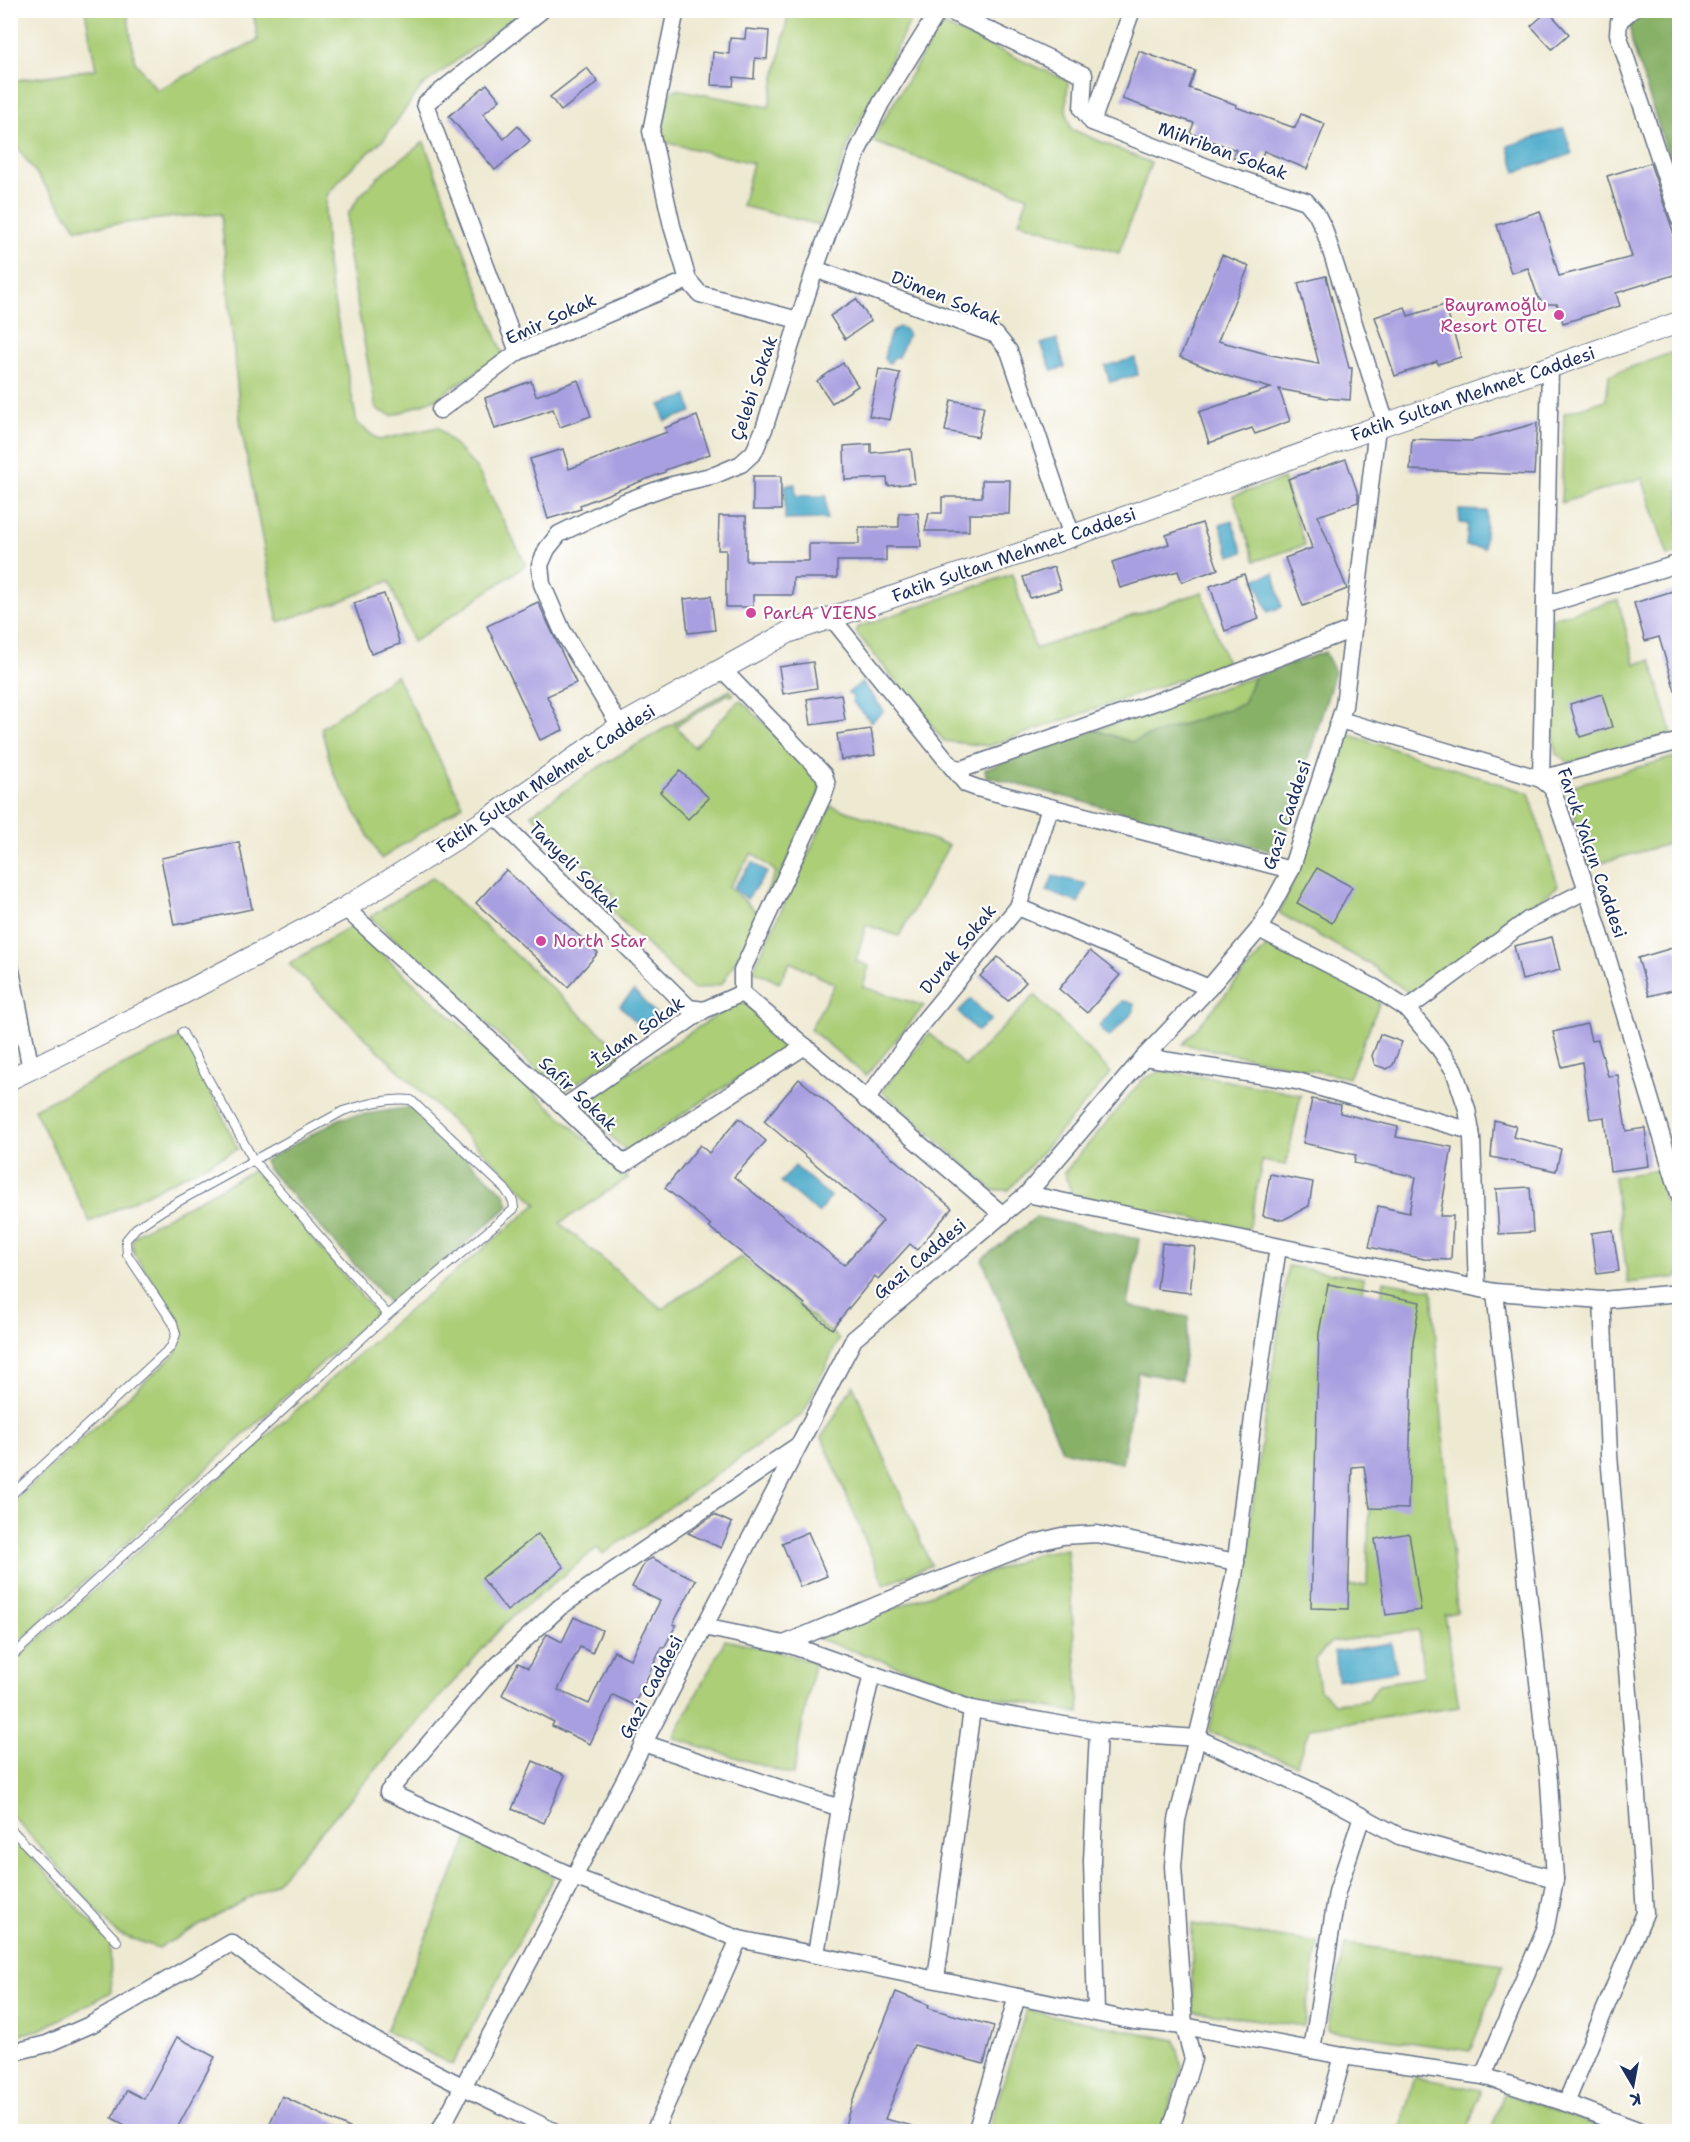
<svg xmlns="http://www.w3.org/2000/svg" width="1690" height="2142" font-family="'Shantell Sans',sans-serif">
<rect width="100%" height="100%" fill="#fff"/>
<filter id="ink" filterUnits="userSpaceOnUse"><feTurbulence type="fractalNoise" baseFrequency=".0167" numOctaves="2"/><feDisplacementMap in="SourceGraphic" scale="12" xChannelSelector="R" yChannelSelector="G"/><feConvolveMatrix kernelMatrix="1 2 1 2 8 2 1 2 1" color-interpolation-filters="sRGB"/></filter>
<filter id="wash" filterUnits="userSpaceOnUse"><feTurbulence type="fractalNoise" baseFrequency=".008" numOctaves="4" result="noise"/><feDisplacementMap in="SourceGraphic" scale="24" xChannelSelector="R" yChannelSelector="G"/><feGaussianBlur stdDeviation="1.35" result="paint"/><feColorMatrix in="noise" values="0 0 0 0 0 0 0 0 0 0 0 0 0 0 0 0 0 1.4 0 .05"/><feComposite in="paint" operator="in"/></filter>
<g filter="url(#wash)">
<rect width="100%" height="100%" fill="#eee9d1"/>
<!-- green -->
<g fill="#abce77" stroke="#637e6a" stroke-width="1.5" fill-rule="evenodd">
<path d="M911,10l3,3 -65,130 -29,82 -78,-19 11,-43 -93,-22 9,-47 7,-5 93,18 20,-96z"/>
<path d="M85,11h42l8,51 22,28 101,-50 -5,-29h270l-102,76 -37,52 -36,32 -21,24 -2,20 2,50 30,158 22,17 59,-13 39,42 49,96 -113,77 -24,-61 -45,19 -66,22 -37,-195 -20,-213 -46,3 -98,12 -66,-90v-58l85,-12z"/>
<path d="M941,24l127,57 -2,29 5,19 80,34 -32,90 -100,-31 9,-25 -157,-56z"/>
<path d="M424,142l79,213 -68,44 -43,17 -16,-7 -29,-163 1,-32 11,-17 22,-23z"/>
<path d="M1679,350v202l-11,4 -26,-78 -81,25 3,-90 42,-13 3,-25z"/>
<path d="M1283,479l22,66 -50,16 -22,-65z"/>
<path d="M1012,574l23,75 167,-57 25,71 -238,83 -45,-5 -88,-109 2,-5z"/>
<path d="M1618,600l17,64 16,-4 21,74 -103,29 -12,-9 -6,-30 1,-106z"/>
<path d="M396,675l67,130 -82,54 -48,-87 -12,-44z"/>
<path d="M1254,677l-11,27 -112,38 -36,-12z"/>
<path d="M730,690l4,4 -3,2 -3,-2 -52,32 18,21 46,-47 80,77v14l-60,128 -38,65 -28,6 -91,-87 10,-10 -82,-79 68,-47zM752,853l24,19 -19,40 -28,-25z"/>
<path d="M1347,734l182,59 29,93 -145,110 -42,-31 -92,-52 16,-36z"/>
<path d="M1679,756v85l-90,25 -22,-79z"/>
<path d="M831,806l118,39 -50,91 -33,-11 -10,36 13,5 -6,21 61,19 -58,70 -56,-47 25,-45 -45,-22 -11,21 -26,-13z"/>
<path d="M432,877l190,176 -60,40 -192,-176z"/>
<path d="M351,926l277,252 -68,45 102,86 79,-52 98,82 -36,75 -200,140 -6,-6 -90,73 -231,262 -117,65 -41,-14 -107,-120 -1,-149 386,-344 141,-117 -248,-240z"/>
<path d="M1267,946l114,53 -32,79 -166,-34z"/>
<path d="M1035,995l76,78 -102,117h-16l-111,-99 47,-58 36,33z"/>
<path d="M741,1000l50,44 -165,107 -48,-47z"/>
<path d="M183,1036l55,113 -148,73 -56,-113z"/>
<path d="M1161,1071l52,7 88,17 -15,70 -24,-4 -13,68 -176,-33 -9,-23 79,-94z"/>
<path d="M254,1170l122,143 -365,336v-145l165,-151 7,-21 -4,-12 -45,-66 -2,-14 7,-8z"/>
<path d="M1657,1170l22,79v28l-51,6 -14,-106z"/>
<path d="M1288,1266l76,12 -8,54 -7,254 18,-1 7,-253 10,-51 48,9 25,322 -12,3 14,92 -149,21 -14,37 -87,-33 28,-124zM1418,1630l6,47 -45,7 -11,16 -34,3 -14,-13 -5,-31 17,-17z"/>
<path d="M853,1385l78,180 -47,20 -62,-148z"/>
<path d="M1067,1549l13,164 -101,-19 -163,-56 224,-85z"/>
<path d="M725,1640l60,13 29,10 -21,112 -120,-37z"/>
<path d="M10,1833l100,110 1,49 -71,38 -29,6z"/>
<path d="M469,1836l85,40 -102,189 -66,-34z"/>
<path d="M1192,1924l126,19 -14,83 -112,-15z"/>
<path d="M1345,1944l159,20 -34,87 -143,-21z"/>
<path d="M1026,2010l149,30 7,27 -21,64h-173z"/>
<path d="M1415,2077l66,13 -14,41h-68z"/>
<path d="M1504,2093l107,38h-120z"/>
</g>
<!-- forest -->
<g fill="#88b168" stroke="#527063" stroke-width="1.5">
<path d="M1657,11h22v179l-47,-147 -3,-25z"/>
<path d="M1325,652l10,20 -56,181 -293,-77 -1,-7 110,-39 36,12 112,-38 11,-27z"/>
<path d="M411,1107l94,87 4,12 -117,100 -124,-137 -4,-8 77,-43z"/>
<path d="M1036,1217l103,22 -11,67 61,11 -8,63 -43,-8 -16,91 -60,-13 -80,-191z"/>
</g>
<!-- water -->
<g fill="#4baaca" stroke="#336c94" stroke-width="1.5">
<path d="M1564,128l8,26 -56,18 -8,-26z"/>
<path d="M899,327l6,2 3,6 -10,22h-4l-4,6h-3l-3,-5c3,-11 3,-26 15,-31z"/>
<path d="M1057,339l8,28 -13,4 -11,-27z"/>
<path d="M1135,358l3,17 -28,7 -5,-16z"/>
<path d="M687,396l5,16 -27,9 -5,-16z"/>
<path d="M795,484l1,12h30l1,23 -42,1v-35z"/>
<path d="M1459,510l28,1 -3,37 -18,-2 2,-22 -8,-1z"/>
<path d="M1232,521l11,31 -13,4 -10,-31z"/>
<path d="M1274,573l8,34 -14,5 -13,-33z"/>
<path d="M862,682l22,29 -13,11 -19,-21 1,-4 -5,-4z"/>
<path d="M753,862l14,11 -20,26 -14,-11z"/>
<path d="M1053,876l34,8 -9,19 -31,-12z"/>
<path d="M634,991l22,23 -14,15 -22,-24z"/>
<path d="M971,999l20,21 -14,11 -19,-19z"/>
<path d="M1122,1001l12,2v8l-25,26 -10,-11z"/>
<path d="M795,1166l36,31 -13,16 -37,-31z"/>
<path d="M1391,1643l5,28 -58,9 -4,-28z"/>
</g>
<g id="blocks">
<!-- building -->
<g fill="#a89fe0">
<path d="M1548,11l21,23 -17,15 -21,-23z"/>
<path d="M746,29l23,2 -2,28 -12,-1 -1,21 -20,-2 -1,9 -22,-1 2,-33 16,2 1,-16 15,1z"/>
<path d="M1139,51l56,20 -6,17 48,17 -1,2 59,21 6,-14 24,10 -18,45 -43,-18 -6,15 -25,-8 3,-8 -46,-17 4,-10 -72,-24z"/>
<path d="M587,68l11,14 -37,29 -11,-14z"/>
<path d="M487,84l13,16 -17,14 21,25 14,-13 12,15 -35,29 -46,-54z"/>
<path d="M1680,154v31l-10,-28z"/>
<path d="M1650,163l30,89v21l-64,20 4,13 -57,17 -6,-19h-13l-6,-7 -10,-29 -17,5 -14,-48 43,-14 19,65 73,-19 -25,-81z"/>
<path d="M1222,255l27,11 -31,75 53,14 48,9 -21,-81 28,-7 23,92h3l-2,32 -24,-2 -47,-9 11,32 -35,13 -3,-6 -43,15 -10,-31 72,-24 -41,-11 -50,-20z"/>
<path d="M856,299l15,22 -26,18 -15,-23z"/>
<path d="M1445,305l16,52 -23,7 -1,-3 -42,15 -20,-59 30,-10 3,9z"/>
<path d="M843,363l15,23 -26,17 -15,-22z"/>
<path d="M879,369l21,4 -10,47 -21,-4z"/>
<path d="M578,380l13,36 -31,11 -7,-18 -58,20 -10,-31 46,-17 5,15z"/>
<path d="M951,400l33,6 -6,31 -33,-6z"/>
<path d="M697,416l13,38 -45,16v2l-85,33 1,4 -33,10 -18,-60 33,-10 6,20 98,-37 -2,-4z"/>
<path d="M1537,423l-3,52 -124,-5 2,-31 60,2z"/>
<path d="M871,444v9l40,-4 4,34 -27,3 -1,-8 -42,2 -1,-34z"/>
<path d="M1346,459l12,35v8l-40,14 29,73 -44,17 -18,-48 27,-10 -24,-69z"/>
<rect x="753" y="476" width="28" height="34"/>
<path d="M982,480h28l-1,34h-40v17h-44l4,-18h13v-16h40z"/>
<path d="M899,513h19l3,34h-35v14h-49v17h-44v17h-40v12h-27v-57h-8l1,-34h27v45h63v-17h50v-17h40z"/>
<path d="M1202,523l16,46 -36,13 -4,-11 -58,17 -8,-26 57,-18 -3,-9z"/>
<path d="M1054,567l7,22 -31,9 -7,-21z"/>
<path d="M1244,574l15,45 -34,12 -15,-45z"/>
<path d="M1676,590l4,11v89l-5,1 -16,-54 -14,4 -11,-38z"/>
<path d="M384,594l16,50 -29,10 -17,-51z"/>
<path d="M711,596l4,34 -27,3 -4,-34z"/>
<path d="M538,602l38,81 -29,13 16,34 -23,10 -53,-114z"/>
<path d="M813,662l4,26 -34,6 -4,-27z"/>
<path d="M841,694l4,26 -34,5 -4,-26z"/>
<path d="M1602,694l10,33 -32,10 -10,-33z"/>
<path d="M871,729l4,26 -34,5 -4,-26z"/>
<path d="M680,771l29,27 -21,21 -28,-27z"/>
<path d="M239,842l13,67 -78,16 -13,-67z"/>
<path d="M1317,868l35,19 -20,36 -35,-20z"/>
<path d="M506,870l92,83 -30,34 -92,-84z"/>
<path d="M1552,937l8,33 -38,10 -8,-34z"/>
<path d="M1676,947l4,11v30l-31,8 -11,-38z"/>
<path d="M1090,951l30,24 -33,38 -28,-24z"/>
<path d="M998,957l28,25 -18,19 -28,-25z"/>
<path d="M1587,1024l4,17 7,-1 10,36 10,-1 8,56 19,-3 4,38 -39,5 -6,-54 -14,2 -8,-57 -20,5 -9,-35z"/>
<path d="M1380,1034l22,8 -9,23 -6,4 -12,-4 -3,-9z"/>
<path d="M799,1079l153,129 -35,42 -7,-6 -32,35 -3,-3 -43,53 -28,-23 1,-2 -96,-77 2,-2 -46,-37 35,-43 9,8 30,-35 27,23 -32,36 110,88 39,-44 -119,-100z"/>
<path d="M1312,1099l29,6 -1,8 58,14 -2,10 56,10 -12,69h13l-2,44 -27,-1 -55,-12 9,-41 31,7 7,-36 -62,-14 2,-8 -53,-12z"/>
<path d="M1494,1120l22,6 -3,11 48,12 -5,22 -65,-14z"/>
<path d="M1270,1174l43,8 -4,24 -26,14 -20,-4z"/>
<path d="M1530,1187l3,45 -34,2 -3,-45z"/>
<path d="M1613,1230l6,41 -22,3 -6,-41z"/>
<path d="M1162,1243l33,4 -5,46 -33,-4z"/>
<path d="M1328,1284l92,18 -7,39 -5,168 -38,-1 -6,-42 -12,1 -4,142 -37,-1 8,-275z"/>
<path d="M714,1515l18,8 -11,25 -33,-15z"/>
<path d="M808,1532l19,44 -27,11 -18,-44z"/>
<path d="M1409,1533l12,77 -35,5 -11,-76z"/>
<path d="M538,1534l26,33 -57,44 -25,-33z"/>
<path d="M652,1558l44,22 -23,44 3,1 -12,23 -2,-1 -28,58 -21,-10 -23,49 -38,-18 2,-4 -52,-27 16,-32 10,5 19,-34 15,8 12,-25 28,13 -10,23 -12,-6 -22,43 31,14 25,-53 16,8 30,-58 -28,-14 13,-25z"/>
<path d="M533,1761l32,14 -21,48 -32,-14z"/>
<path d="M896,1992l33,13 -1,3 66,18 -10,38 -70,-19 -29,74 28,7v6h-70l7,-24z"/>
<path d="M177,2037l38,20 -40,75h-37l-26,-14 15,-28 17,9z"/>
<path d="M282,2096l76,36h-92z"/>
</g>
</g>
</g>
<g filter="url(#ink)">
<use href="#blocks" fill-opacity="0" stroke="#657086" stroke-width="1.5"/>
<g fill="none" stroke-linecap="round" stroke-linejoin="round">
<!-- service casing -->
<g stroke="#657086" stroke-width="10">
<g id="service">
<path d="M182,1032l72,129 134,154"/>
<path d="M10,1496l161,-149 5,-13 -3,-11 -46,-69 -1,-14 10,-12 27,-18 180,-99c23,-7 44,-13 68,-11l94,89 8,12 1,8 -126,106 -378,343"/>
<path d="M10,1828l107,113"/>
</g>
</g>
<!-- minor casing -->
<g stroke="#657086" stroke-width="19">
<g id="minor">
<path d="M676,10l-25,121 21,95 16,54 12,14 98,26"/>
<path d="M947,10l137,65 -2,34 10,13 133,52 81,27 10,12 8,16 62,195"/>
<path d="M1632,10l-13,11 -1,13 62,186"/>
<path d="M1092,122l40,-112"/>
<path d="M815,269l181,66 13,16 63,185"/>
<path d="M518,352l-93,-248 117,-94"/>
<path d="M440,410l78,-58 170,-72"/>
<path d="M1545,605l135,-42"/>
<path d="M831,617l121,150 10,2 251,-87 140,-53"/>
<path d="M722,669l102,106 3,10 -3,9 -82,177v22l261,222"/>
<path d="M1340,720l201,59 139,-38"/>
<path d="M620,726l-58,-96 -20,-46 -2,-19 7,-16 12,-15 65,-32 44,-16 47,-11 26,-11 13,-12 10,-23 51,-160 44,-121 22,-45 58,-93"/>
<path d="M952,767l14,17 11,4 314,82"/>
<path d="M1541,779l11,9 35,102 93,307"/>
<path d="M1541,779l9,-411"/>
<path d="M494,815l195,193 15,2 38,-17"/>
<path d="M1018,907l191,81"/>
<path d="M345,908l219,199 60,57 181,-118"/>
<path d="M1259,929l116,59 32,21 29,35 18,26 13,39 5,29 5,150"/>
<path d="M10,966l21,103"/>
<path d="M1407,1009l121,-89 59,-30"/>
<path d="M1144,1057l153,24 174,50"/>
<path d="M866,1100l57,-78 95,-115 32,-99"/>
<path d="M564,1107l140,-97"/>
<path d="M1027,1194l468,98 107,8 78,-7"/>
<path d="M797,1446l-237,161 -73,68 -99,117 186,85 165,62 395,82 50,5 159,30 140,20 83,27 77,29"/>
<path d="M704,1627l89,19 179,63 126,22 99,7 133,61 69,37 156,43"/>
<path d="M784,1644l117,-49 134,-52 27,-7 35,-2 139,28"/>
<path d="M643,1743l197,65"/>
<path d="M816,1954l24,-146 32,-134"/>
<path d="M936,1979l36,-270"/>
<path d="M1096,2013l-4,-152 6,-130"/>
<path d="M1312,2050l25,-158 25,-76"/>
<path d="M10,2053l37,-9 45,-20 139,-81c31,23 61,46 93,67 73,47 154,83 231,122"/>
<path d="M1483,2076l63,-149 9,-48 -6,-98 -54,-489"/>
<path d="M1566,2103l79,-190 -11,-161 -25,-297 -7,-155"/>
<path d="M439,2132l135,-255 280,-538 173,-145 117,-137 65,-69 50,-59 32,-59 53,-164 33,-279"/>
<path d="M654,2132l85,-193"/>
<path d="M976,2132l41,-135"/>
<path d="M1170,2132l23,-73 -9,-33 -11,-160 4,-46 37,-152 20,-91 20,-168 24,-162"/>
<path d="M1322,2132l21,-76"/>
</g>
</g>
<!-- tertiary casing -->
<g stroke="#657086" stroke-width="23">
<path id="tertiary" d="M10,1079l155,-76 180,-95 149,-93 126,-89 169,-94 283,-96 325,-116 283,-98"/>
</g>
<!-- service -->
<use href="#service" stroke="#fff" stroke-width="8"/>
<!-- minor -->
<use href="#minor" stroke="#fff" stroke-width="16"/>
<!-- tertiary -->
<use href="#tertiary" stroke="#fff" stroke-width="21"/>
</g>
</g>
<!-- markers -->
<g fill="#d1479c" stroke="#fff" stroke-width="2">
<circle cx="1559" cy="315" r="6"/>
<circle cx="751" cy="613" r="6"/>
<circle cx="541" cy="941" r="6"/>
</g>
<g text-anchor="middle" dominant-baseline="central" stroke-width="4.5" stroke-linejoin="round" paint-order="stroke">
<!-- street labels -->
<g font-size="18" fill="#1b2f5e" stroke="#fff">
<text transform="translate(1223 151) rotate(20)">Mihriban Sokak</text>
<text transform="translate(946 298) rotate(22)">Dümen Sokak</text>
<text transform="translate(551 319) rotate(-25)">Emir Sokak</text>
<text transform="translate(754 388) rotate(-71)">Çelebi Sokak</text>
<text transform="translate(1473 394) rotate(-19)">Fatih Sultan Mehmet Caddesi</text>
<text transform="translate(1014 555) rotate(-19)">Fatih Sultan Mehmet Caddesi</text>
<text transform="translate(546 779) rotate(-33)">Fatih Sultan Mehmet Caddesi</text>
<text transform="translate(1287 815) rotate(-71)">Gazi Caddesi</text>
<text transform="translate(1592 853) rotate(71)">Faruk Yalçın Caddesi</text>
<text transform="translate(574 867) rotate(45)">Tanyeli Sokak</text>
<text transform="translate(958 949) rotate(-51)">Durak Sokak</text>
<text transform="translate(638 1032) rotate(-35)">İslam Sokak</text>
<text transform="translate(578 1094) rotate(43)">Safir Sokak</text>
<text transform="translate(920 1259) rotate(-40)">Gazi Caddesi</text>
<text transform="translate(651 1687) rotate(-62)">Gazi Caddesi</text>
</g>
<!-- hotel labels -->
<g font-size="18" fill="#b23c85" stroke="#fff" text-anchor="start">
<text x="1547" y="305" text-anchor="end">Bayramoğlu<tspan x="1547" dy="21">Resort OTEL</tspan></text>
<text x="763" y="613">ParLA VIENS</text>
<text x="553" y="941">North Star</text>
</g>
</g>
<!-- margin -->
<rect width="1690" height="2142" fill="none" stroke="#fff" stroke-width="36"/>
<!-- north arrow -->
<g transform="translate(1633 2085) rotate(170)" stroke="#ffffff" stroke-width="4.5" paint-order="stroke">
<path d="M0-4.5L10 22L0 15L-10 22Z" fill="#1b2f5e"/>
<text y="-9" font-size="16" font-weight="bold" text-anchor="middle" fill="#1b2f5e">K</text>
</g>
</svg>
